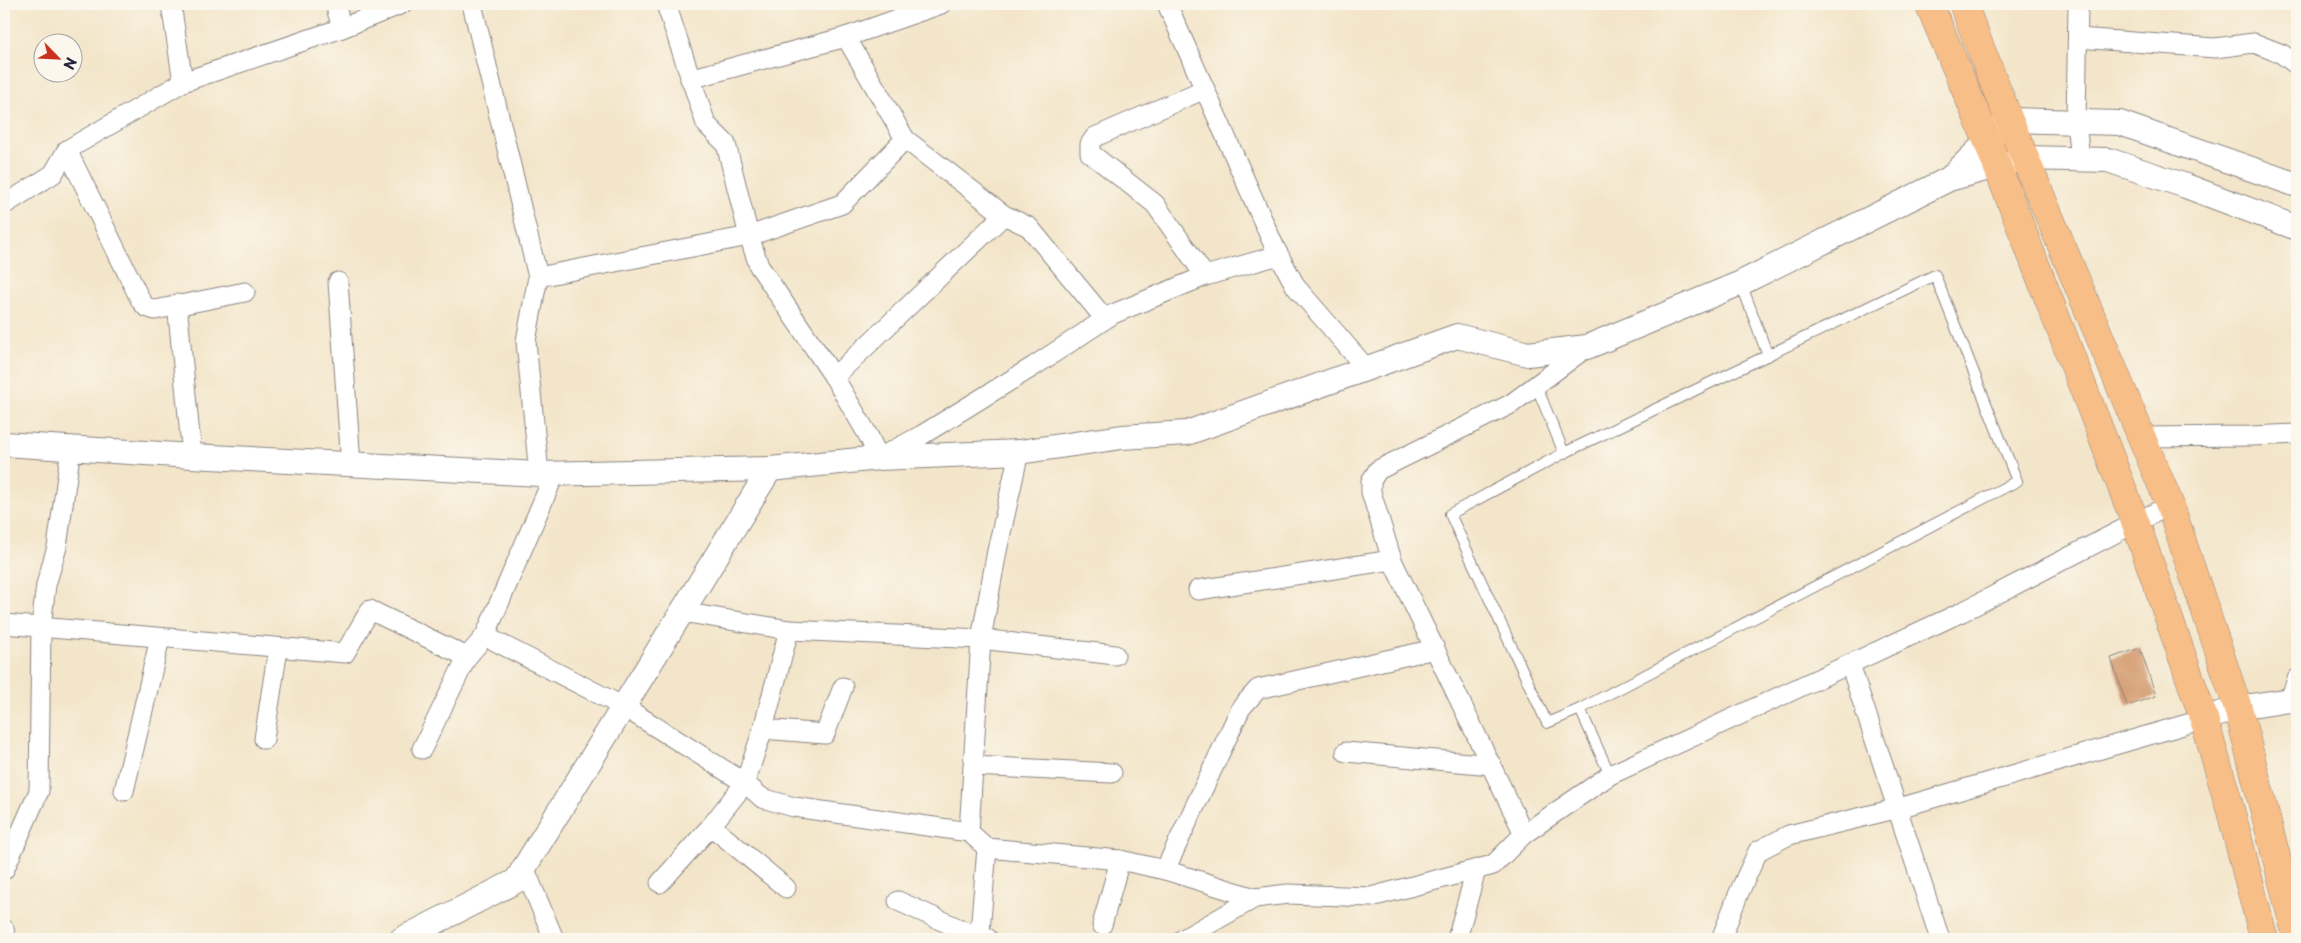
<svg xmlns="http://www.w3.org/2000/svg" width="2301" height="943" font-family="'Playpen Sans',sans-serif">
<rect width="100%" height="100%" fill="#fbf7ec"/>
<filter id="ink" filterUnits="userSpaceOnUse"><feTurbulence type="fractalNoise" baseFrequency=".02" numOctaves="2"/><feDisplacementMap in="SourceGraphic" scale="10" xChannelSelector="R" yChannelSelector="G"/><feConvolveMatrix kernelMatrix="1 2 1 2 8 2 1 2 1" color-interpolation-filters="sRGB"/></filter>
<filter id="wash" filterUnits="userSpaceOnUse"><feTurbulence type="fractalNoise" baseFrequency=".0096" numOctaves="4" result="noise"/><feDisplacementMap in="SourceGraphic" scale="20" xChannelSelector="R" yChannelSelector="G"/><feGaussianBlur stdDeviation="1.12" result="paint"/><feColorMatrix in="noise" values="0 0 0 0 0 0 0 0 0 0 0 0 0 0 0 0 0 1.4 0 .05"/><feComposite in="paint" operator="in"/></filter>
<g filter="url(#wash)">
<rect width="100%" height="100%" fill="#f3e5c9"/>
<g id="blocks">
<!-- building -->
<path fill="#d2976b" d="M2140,648l16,48 -29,10 -16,-48z"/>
</g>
</g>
<g filter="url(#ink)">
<use href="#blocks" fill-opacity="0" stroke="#8a8482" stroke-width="1"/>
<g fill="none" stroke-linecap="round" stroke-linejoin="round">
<!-- service casing -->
<g stroke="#8a8482" stroke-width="12">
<g id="service">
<path d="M1935,275l82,206 -437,228 -33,14 -97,-209 114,-61z"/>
<path d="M1741,283l27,73"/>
<path d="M1536,385l28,68"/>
<path d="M1580,709l30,66"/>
</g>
</g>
<!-- minor casing -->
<g stroke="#8a8482" stroke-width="21">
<g id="minor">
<path d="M171,4l12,78"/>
<path d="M335,4l7,24"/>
<path d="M472,4l66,273 -12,64 13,133"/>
<path d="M666,4l40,120 20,20 23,92 10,30 75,111 34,58 11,23 43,-23 112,-69 79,-52 92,-38 74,-21"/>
<path d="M1167,4l108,244 21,39 70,81"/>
<path d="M2078,4l-2,118 4,37"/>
<path d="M846,37l59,102 99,76 25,12 76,92"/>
<path d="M2078,38l137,10 39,-5 28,11 15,11"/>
<path d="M690,79l156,-42 95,-33"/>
<path d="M67,150l74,151 5,6 9,3 90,-18"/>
<path d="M4,205l49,-31 14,-24 116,-68 159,-54 60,-24"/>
<path d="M1205,276l-50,-72 -65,-51v-9l5,-7 110,-48"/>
<path d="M538,277l211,-41 93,-32 63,-65"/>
<path d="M338,282l13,182"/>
<path d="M177,304l15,152"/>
<path d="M834,377l170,-162"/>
<path d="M2143,437l109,-1 45,-2"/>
<path d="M1198,590l194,-30"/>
<path d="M682,612l107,18 192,9 134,16"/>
<path d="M4,624l341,29 25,-43 97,47"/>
<path d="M485,636l139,71 121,76 17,15 32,9 175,25"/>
<path d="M1850,664l90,275"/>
<path d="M2290,700l7,-21"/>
<path d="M763,729l62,5 18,-47"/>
<path d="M264,739l14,-90"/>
<path d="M422,749l45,-92 18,-21 70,-163"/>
<path d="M1346,752l146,13"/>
<path d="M973,766l139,7"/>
<path d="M124,791l36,-153"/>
<path d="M711,826l75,62"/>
<path d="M1524,834l-132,-274 -21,-68v-11l7,-11 133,-66 76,-57"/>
<path d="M987,848l133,12 45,10 90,28"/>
<path d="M524,867l30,72"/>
<path d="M4,870l35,-79 2,-165 5,-41 11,-38 14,-99"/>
<path d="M1165,870l76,-162 17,-19 177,-40"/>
<path d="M660,883l51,-57 34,-43 18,-54 26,-99"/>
<path d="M898,901l71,32 11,-1"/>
<path d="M1102,925l18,-65"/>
<path d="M4,929l2,10"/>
<path d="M988,939l-8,-7 7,-84 -18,-16 12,-193 16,-88 22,-99"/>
<path d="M1183,939l72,-41 33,-4 83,3 122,-32 31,-31 86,-59 352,-163 208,-107"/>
<path d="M1457,939l19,-69"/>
<path d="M1721,939l17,-44 20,-44 31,-16 110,-27 305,-89"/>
</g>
</g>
<!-- tertiary casing -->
<g stroke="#8a8482" stroke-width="26">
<g id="tertiary">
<path d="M1950,178l59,-58 111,3 177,62"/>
<path d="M4,444l188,12 347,18 231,-5 109,-11 140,-6 103,-15 65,-4 270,-97 71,18 59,-7 154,-64 208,-104 77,-21 82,2 78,26 111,42"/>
<path d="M2204,719l34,-11 52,-8 7,2"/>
<path d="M402,939l114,-58 254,-412"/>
</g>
</g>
<!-- primary casing -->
<g stroke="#8a8482" stroke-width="29">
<g id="primary">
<path d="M1929,4l58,136 149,384 68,195 27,93 33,127"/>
<path d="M1963,4l46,116 161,385 68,203 59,230"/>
</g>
</g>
<!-- service -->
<use href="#service" stroke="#fff" stroke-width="10"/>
<!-- minor -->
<use href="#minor" stroke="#fff" stroke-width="19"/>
<!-- tertiary -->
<use href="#tertiary" stroke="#fff" stroke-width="24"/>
<!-- primary -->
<use href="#primary" stroke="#f7be87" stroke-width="28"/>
</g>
</g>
<!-- margin -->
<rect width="2301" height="943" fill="none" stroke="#fbf7ec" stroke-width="20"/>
<!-- north arrow -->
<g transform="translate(58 58) rotate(114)"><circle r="24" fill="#fbf7ec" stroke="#a4a2a5"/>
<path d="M0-4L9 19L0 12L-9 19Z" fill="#c8321e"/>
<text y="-8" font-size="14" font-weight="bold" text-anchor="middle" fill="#22223b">N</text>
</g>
</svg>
